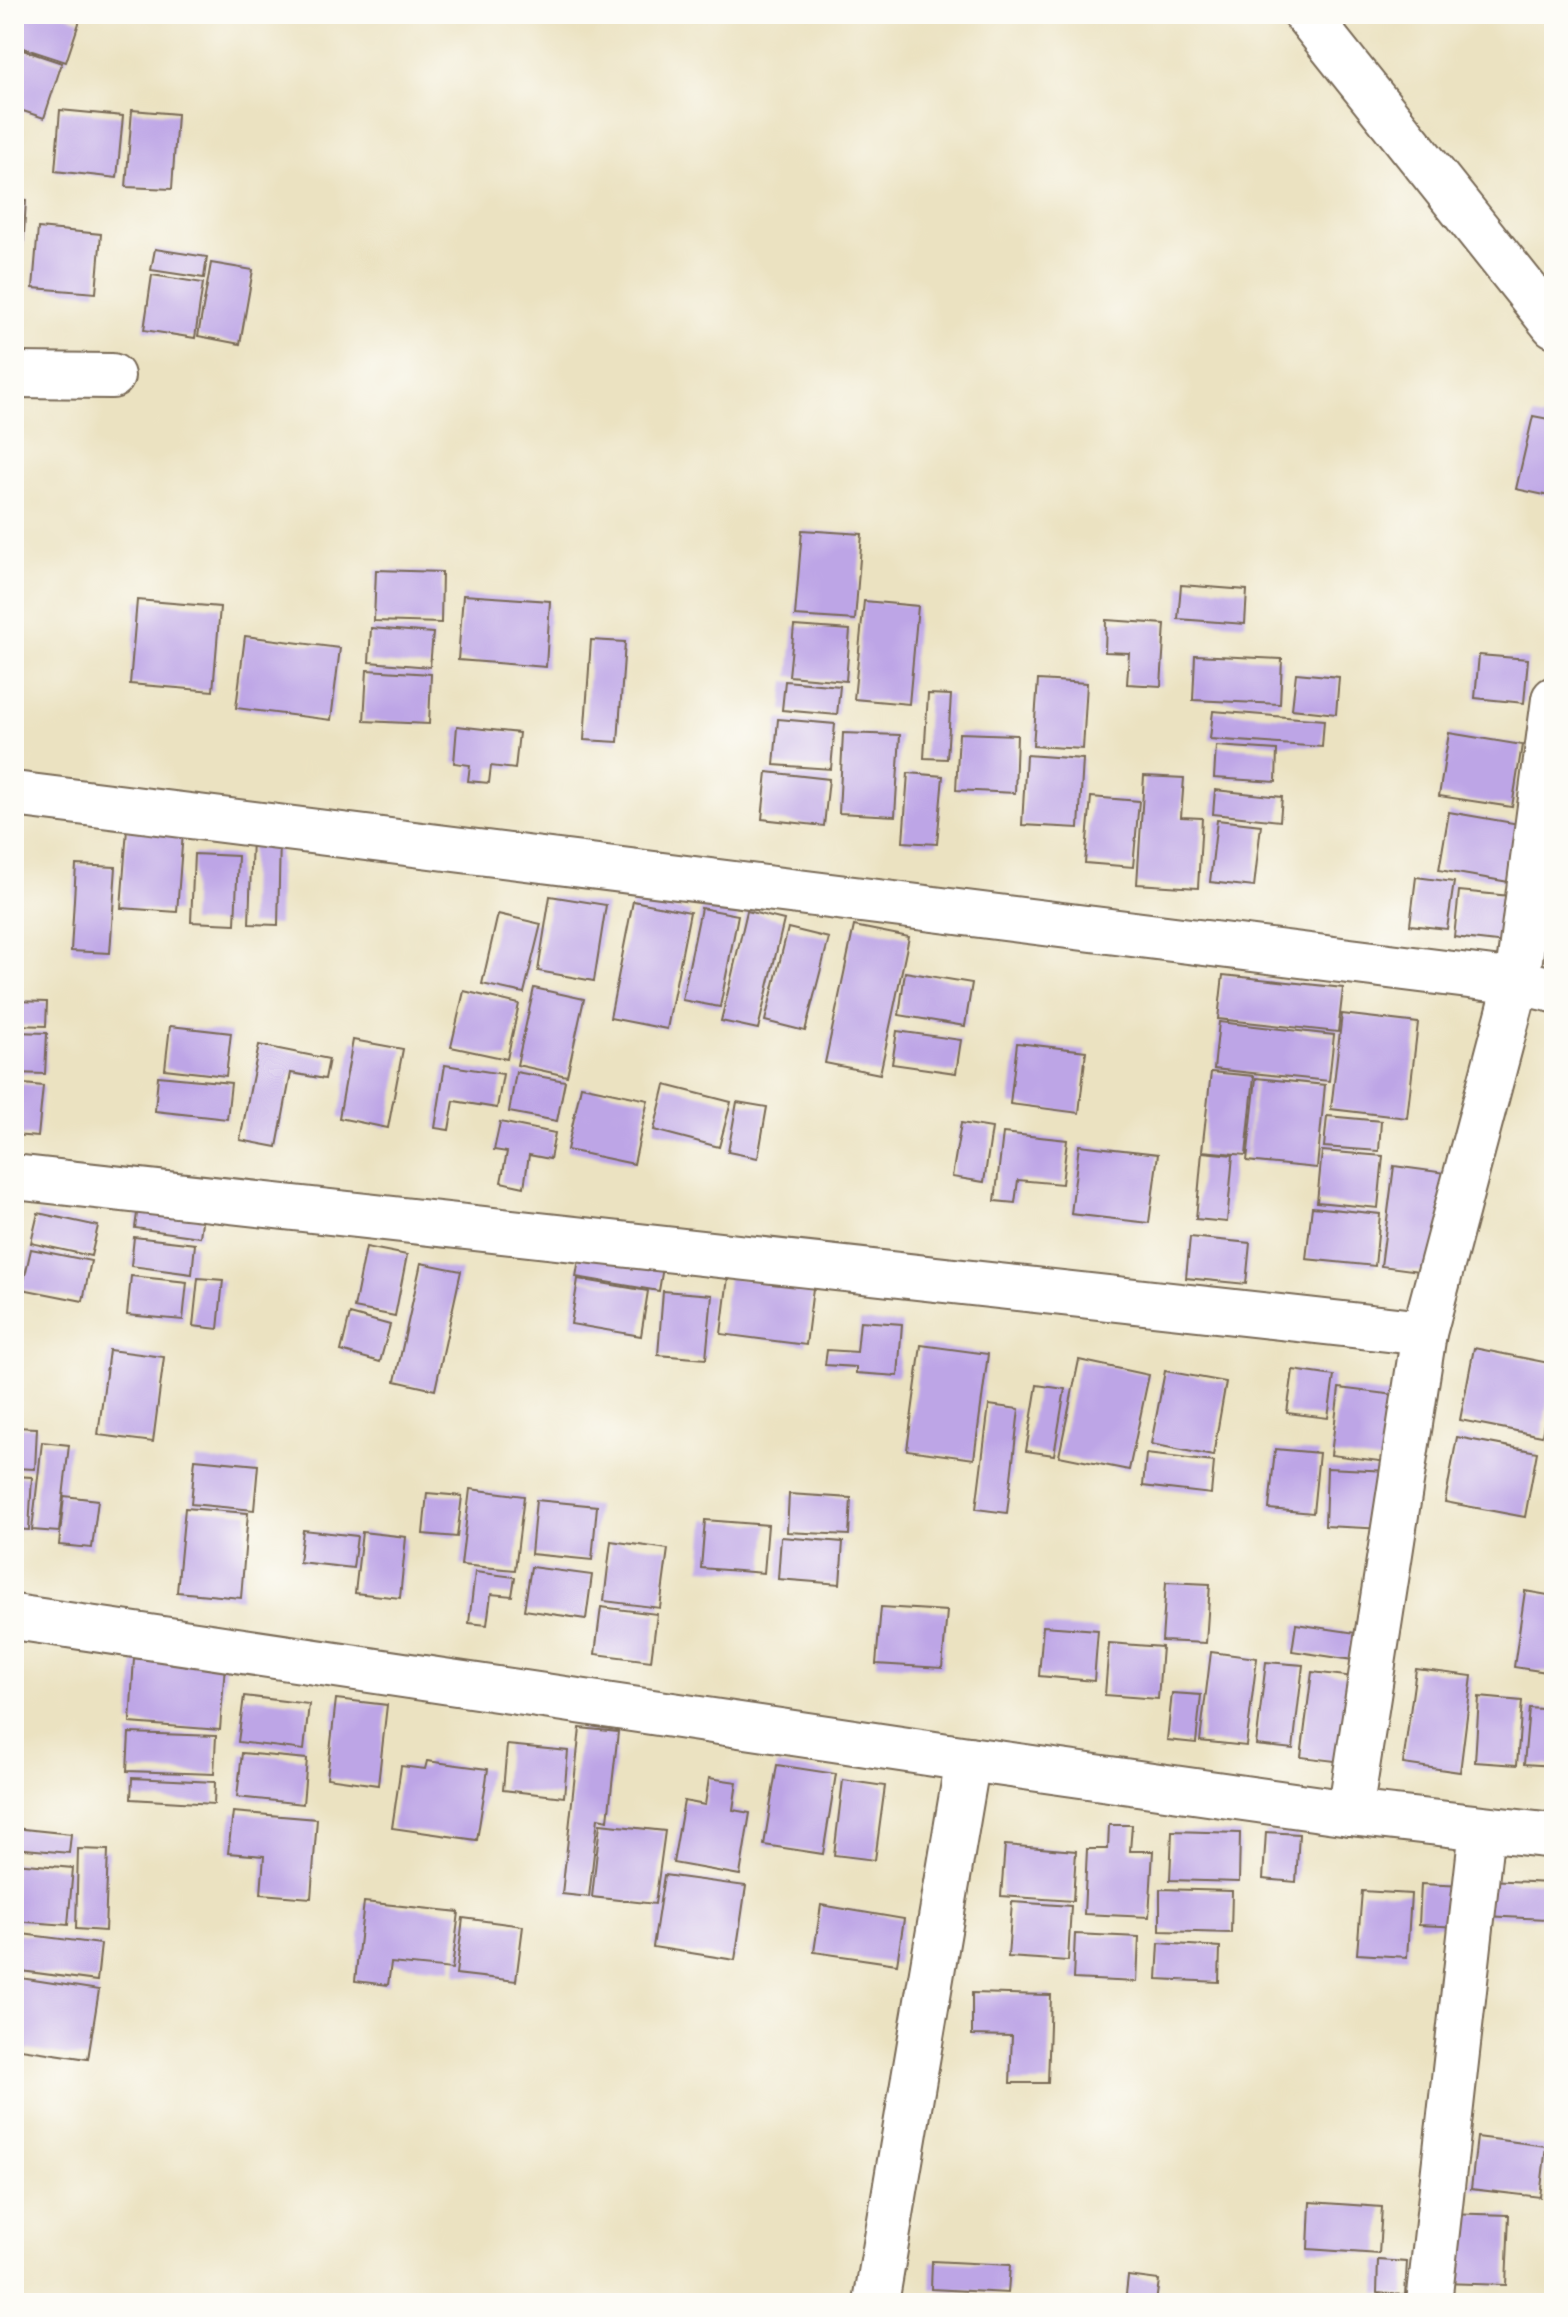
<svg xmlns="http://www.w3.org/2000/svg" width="1568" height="2317" font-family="'Gentium Book Plus',serif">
<rect width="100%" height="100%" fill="#fdfcf7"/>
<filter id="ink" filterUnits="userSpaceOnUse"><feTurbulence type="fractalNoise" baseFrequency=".0125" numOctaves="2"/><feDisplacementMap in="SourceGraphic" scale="16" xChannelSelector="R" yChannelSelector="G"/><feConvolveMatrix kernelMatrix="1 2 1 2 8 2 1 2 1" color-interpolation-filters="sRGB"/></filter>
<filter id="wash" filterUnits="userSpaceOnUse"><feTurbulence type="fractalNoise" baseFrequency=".006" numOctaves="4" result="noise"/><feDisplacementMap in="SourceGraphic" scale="32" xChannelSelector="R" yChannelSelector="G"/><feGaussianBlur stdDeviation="1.8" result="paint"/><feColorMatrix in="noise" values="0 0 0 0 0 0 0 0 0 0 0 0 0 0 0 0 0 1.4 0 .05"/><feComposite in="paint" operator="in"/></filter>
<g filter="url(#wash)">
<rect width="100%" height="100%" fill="#ebe2c1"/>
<g id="blocks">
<!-- building -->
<g fill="#bda5e6">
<path d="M14,14h47l19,6 -14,42 -52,-17z"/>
<path d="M14,47l48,16 -18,55 -30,-10z"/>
<path d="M60,110l63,6 -6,62 -62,-7z"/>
<path d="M132,110l45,4 -5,75 -46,-2z"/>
<path d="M14,199l12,1 -5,83h-7z"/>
<path d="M38,228l63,6 -5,59 -63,-5z"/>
<path d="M155,249l52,8 -3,21 -53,-8z"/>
<path d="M211,263l42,7 -13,74 -42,-8z"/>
<path d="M152,275l51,8 -8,55 -51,-8z"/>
<path d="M1533,416l21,4v77l-38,-8z"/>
<path d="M802,530l60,4 -7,86 -60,-4z"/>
<path d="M376,570l66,2 -1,51 -67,-2z"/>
<path d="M1181,585l66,5 -2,34 -67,-5z"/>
<path d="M463,595l87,6 -4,66 -88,-7z"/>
<path d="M137,600l83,7 -7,84 -83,-7z"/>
<path d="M864,601l54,5 -9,98 -55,-5z"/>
<path d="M1106,620l59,4 -4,62 -34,-2 2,-31 -24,-1z"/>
<path d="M794,626l56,4 -4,51 -57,-5z"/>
<path d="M371,628l62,5 -3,34 -61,-5z"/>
<path d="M245,636l95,12 -9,72 -95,-12z"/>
<path d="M591,640l34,2 -7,100 -34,-2z"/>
<path d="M1195,655l87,4 -2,45 -87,-4z"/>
<path d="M1479,655l49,4 -4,44 -49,-5z"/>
<path d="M367,670l64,4 -2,50 -65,-3z"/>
<path d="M1296,673l43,4 -3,37 -44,-5z"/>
<path d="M1038,680l49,3 -4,66 -50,-3z"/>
<path d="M785,681l55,5 -3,29 -55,-5z"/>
<path d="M928,694l23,1 -4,64 -23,-1z"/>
<path d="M1213,711l111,9 -2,27 -112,-8z"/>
<path d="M778,719l57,5 -4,45 -57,-4z"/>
<path d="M457,726l62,7 -4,36 -24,-3 -2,17 -21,-2 2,-16 -16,-2z"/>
<path d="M843,733l57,2 -5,81 -56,-3z"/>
<path d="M959,733l58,2 -2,58 -59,-3z"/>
<path d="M1449,733l73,12 -10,62 -73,-11z"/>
<path d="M1216,746l61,4 -1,32 -62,-4z"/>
<path d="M1026,755l57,4 -4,69 -57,-3z"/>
<path d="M767,772l62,7 -5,47 -62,-7z"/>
<path d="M908,773l35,3 -6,68 -34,-2z"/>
<path d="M1144,776l40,2 -3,39 21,1 -4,70 -61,-4z"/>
<path d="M1215,790l67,7 -2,24 -67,-7z"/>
<path d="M1091,797l48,4 -6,66 -48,-4z"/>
<path d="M1449,812l70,12 -10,58 -70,-12z"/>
<path d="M1217,820l44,5 -7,62 -44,-5z"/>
<path d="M127,829l56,3 -6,80 -56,-4z"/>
<path d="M252,837l28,1 -2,87 -29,-1z"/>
<path d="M194,854l44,2 -3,68 -44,-2z"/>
<path d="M76,865l40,2 -6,86 -39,-2z"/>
<path d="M1551,871h3v76l-13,-1z"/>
<path d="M1416,877l38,5 -7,47 -37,-4z"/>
<path d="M1459,891l51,5 -5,47 -51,-6z"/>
<path d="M550,896l56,9 -12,76 -56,-10z"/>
<path d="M633,901l57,11 -23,117 -57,-11z"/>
<path d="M701,908l37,7 -18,92 -38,-7z"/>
<path d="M747,911l37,9 -26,109 -37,-8z"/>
<path d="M498,914l43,10 -17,69 -42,-9z"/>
<path d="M854,926l55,11 -29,137 -55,-11z"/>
<path d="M788,928l41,10 -24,93 -40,-10z"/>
<path d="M905,972l67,11 -7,43 -66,-11z"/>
<path d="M1223,975l120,13 -5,44 -120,-13z"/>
<path d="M534,988l50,11 -17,77 -50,-11z"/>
<path d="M464,991l55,13 -12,55 -56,-12z"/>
<path d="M14,1001l33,1 -1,24 -32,-1z"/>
<path d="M1342,1014l76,9 -11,95 -76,-9z"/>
<path d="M1219,1022l115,13 -5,46 -115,-12z"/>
<path d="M170,1026l61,7 -5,43 -61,-7z"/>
<path d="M897,1031l64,9 -5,33 -64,-9z"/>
<path d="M14,1032l33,1 -2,41 -31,-1z"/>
<path d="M353,1040l50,9 -15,79 -49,-10z"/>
<path d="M1017,1043l69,8 -7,62 -69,-9z"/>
<path d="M259,1045l70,14 -4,20 -34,-6 -14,74 -37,-7z"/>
<path d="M445,1065l58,9 -6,34 -43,-7 -5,29 -14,-2z"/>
<path d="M516,1072l49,9 -8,40 -48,-9z"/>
<path d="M1211,1072l43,4 -8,79 -44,-4z"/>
<path d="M158,1076l73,7 -4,36 -72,-8z"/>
<path d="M1256,1078l69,7 -8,83 -70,-7z"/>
<path d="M14,1083l29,3 -5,51 -24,-2z"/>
<path d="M665,1085l66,17 -12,45 -65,-17z"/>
<path d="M581,1086l67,14 -14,64 -67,-14z"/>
<path d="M737,1102l30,5 -9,51 -30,-6z"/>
<path d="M1327,1116l54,5 -2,30 -55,-4z"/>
<path d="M500,1122l55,11 -5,26 -21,-4 -5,32 -23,-5 6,-30 -13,-2z"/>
<path d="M961,1123l31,5 -8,54 -32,-5z"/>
<path d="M1003,1133l64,7 -5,44 -44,-4 -3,23 -20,-2z"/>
<path d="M1079,1145l79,9 -9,69 -78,-9z"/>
<path d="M1322,1151l61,5 -5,52 -61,-6z"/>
<path d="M1202,1152l31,3 -6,67 -31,-3z"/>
<path d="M1394,1166l52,7 -12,100 -53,-7z"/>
<path d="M140,1192l65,7 -5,38 -65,-9z"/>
<path d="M1312,1207l68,7 -5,52 -69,-7z"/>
<path d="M38,1213l60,13 -7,30 -60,-13z"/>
<path d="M134,1237l61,7 -3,30 -61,-8z"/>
<path d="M1190,1237l60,6 -4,41 -60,-6z"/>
<path d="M582,1241l83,14 -6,36 -83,-14z"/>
<path d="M366,1247l41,8 -12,61 -41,-8z"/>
<path d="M31,1249l60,12 -8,40 -61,-12z"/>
<path d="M421,1263l40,8 -26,119 -40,-9z"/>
<path d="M131,1276l56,6 -4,38 -56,-5z"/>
<path d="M728,1277l85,11 -7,57 -85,-11z"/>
<path d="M198,1278l25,2 -5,49 -25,-3z"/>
<path d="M578,1279l70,12 -7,45 -70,-12z"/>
<path d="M663,1291l49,4 -6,64 -48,-4z"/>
<path d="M350,1314l40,11 -10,37 -39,-11z"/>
<path d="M860,1321l42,3 -4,52 -42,-3v-6l-31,-2 2,-15 30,2z"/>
<path d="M921,1345l67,9 -14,105 -67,-9z"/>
<path d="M1474,1348l80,16 -12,72 -82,-16z"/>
<path d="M109,1350l55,7 -11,85 -55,-7z"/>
<path d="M1079,1360l70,15 -20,95 -70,-14z"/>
<path d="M1293,1370l41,6 -6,42 -41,-5z"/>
<path d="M1165,1371l61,11 -13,74 -62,-12z"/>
<path d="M1037,1385l28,4 -11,66 -28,-4z"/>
<path d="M1339,1388l64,8 -8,67 -64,-8z"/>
<path d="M989,1405l30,4 -12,104 -31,-4z"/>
<path d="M14,1427l23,1 -2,41 -21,-1z"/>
<path d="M1457,1437l80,15 -12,65 -80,-15z"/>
<path d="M42,1442l27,3 -10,87 -27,-2z"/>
<path d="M1275,1449l44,4 -6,60 -44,-4z"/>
<path d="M1146,1454l68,8 -3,32 -68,-8z"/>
<path d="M195,1459l63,6 -4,45 -63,-6z"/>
<path d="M1327,1468l62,3 -3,58 -61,-3z"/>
<path d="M14,1476l18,1 -3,53 -15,-1z"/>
<path d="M470,1489l54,7 -9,74 -54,-5z"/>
<path d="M427,1493l35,3 -5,41 -34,-3z"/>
<path d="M789,1494l62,4 -2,37 -62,-3z"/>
<path d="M64,1496l34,4 -6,48 -33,-3z"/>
<path d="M536,1500l61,6 -5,54 -61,-6z"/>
<path d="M185,1508l63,5 -7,85 -64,-6z"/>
<path d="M705,1520l63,5 -4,48 -63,-5z"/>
<path d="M303,1530l54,6 -4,32 -54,-6z"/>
<path d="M362,1532l44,5 -6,61 -45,-5z"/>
<path d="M781,1537l62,5 -3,42 -62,-5z"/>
<path d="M611,1541l57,8 -8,59 -56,-7z"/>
<path d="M531,1567l61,8 -6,44 -62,-9z"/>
<path d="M475,1572l40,5 -3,19 -21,-2 -4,31 -18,-2z"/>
<path d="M1166,1582l44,2 -4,59 -44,-2z"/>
<path d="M1525,1591l29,5v77l-40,-6z"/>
<path d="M601,1607l56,7 -6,47 -56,-7z"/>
<path d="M881,1607l66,4 -5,57 -66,-4z"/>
<path d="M1296,1624l60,9 -3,27 -61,-9z"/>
<path d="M1043,1626l55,4 -4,51 -55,-5z"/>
<path d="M1109,1643l53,4 -4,52 -53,-4z"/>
<path d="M1211,1652l46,6 -11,88 -46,-5z"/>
<path d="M134,1658l91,7 -5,65 -90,-7z"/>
<path d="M1266,1662l37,3 -10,84 -37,-4z"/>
<path d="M1416,1669l56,7 -12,96 -57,-8z"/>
<path d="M1312,1672l43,5 -12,85 -42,-5z"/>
<path d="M1172,1693l29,2 -5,48 -29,-3z"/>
<path d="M244,1696l65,8 -5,46 -66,-8z"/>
<path d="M1479,1697l43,4 -5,64 -42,-3z"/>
<path d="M336,1699l51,6 -9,80 -51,-7z"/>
<path d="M1529,1708l25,2v56l-30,-2z"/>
<path d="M580,1728l38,4 -10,88 -10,-2 -9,79 -27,-3z"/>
<path d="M129,1733l87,3 -2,38 -87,-3z"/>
<path d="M507,1745l61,6 -4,46 -61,-7z"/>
<path d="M242,1753l65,6 -4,45 -66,-7z"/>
<path d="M427,1761l61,8 -11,71 -85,-12 9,-62 24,3z"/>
<path d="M777,1765l59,9 -13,80 -59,-9z"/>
<path d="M132,1778l83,4 -1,22 -83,-5z"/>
<path d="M709,1778l28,4 -4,28 17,3 -10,62 -67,-12 11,-62 21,4z"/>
<path d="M843,1780l42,6 -10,74 -41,-5z"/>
<path d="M233,1812l84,7 -6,79 -50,-4 3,-38 -36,-3z"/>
<path d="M600,1824l65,7 -10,73 -63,-7z"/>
<path d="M1109,1825h23l-2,26h23l-4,66 -65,-3 3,-65h21z"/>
<path d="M14,1828l57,6 -2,19 -55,-5z"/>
<path d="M1172,1831l68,2 -1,49 -69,-2z"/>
<path d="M1266,1832l33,2 -3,48 -33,-3z"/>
<path d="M1005,1845l71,6 -3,50 -72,-5z"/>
<path d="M78,1849l30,1 -3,81 -29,-2z"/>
<path d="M14,1863l59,5 -5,57 -54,-4z"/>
<path d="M664,1875l82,11 -11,74 -82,-13z"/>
<path d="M1487,1880l62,3 -2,36 -62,-3z"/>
<path d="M1421,1884l44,2 -2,41 -44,-2z"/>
<path d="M1160,1889l72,2 -1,42 -71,-2z"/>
<path d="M1362,1891l49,3 -4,63 -50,-3z"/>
<path d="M364,1902l95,10 -7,57 -61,-6 -3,22 -33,-4z"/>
<path d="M1012,1902l59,4 -3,55 -60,-4z"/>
<path d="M821,1905l83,14 -7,45 -83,-12z"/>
<path d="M463,1918l60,8 -7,55 -60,-7z"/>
<path d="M14,1933l87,11 -4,37 -83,-11z"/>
<path d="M1075,1934l64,3 -2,45 -64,-3z"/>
<path d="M1159,1943l61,4 -1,35 -62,-3z"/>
<path d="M14,1977l85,13 -11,69 -74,-11z"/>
<path d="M972,1993l79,2 -3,88h-38l2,-47 -40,-1z"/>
<path d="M1477,2137l69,9 -6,51 -69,-8z"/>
<path d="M1310,2202l72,5 -3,47 -71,-5z"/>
<path d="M1445,2213l64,2 -3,70 -63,-2z"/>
<path d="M1378,2260l29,2 -2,33 -28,-2z"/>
<path d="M932,2261l78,4 -2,28 -77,-4z"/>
<path d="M1128,2276l31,4 -3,23h-31z"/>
</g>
</g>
</g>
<g filter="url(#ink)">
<use href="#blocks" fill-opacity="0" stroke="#796a57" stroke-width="2"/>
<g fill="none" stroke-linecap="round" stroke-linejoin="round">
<!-- minor casing -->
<g stroke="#796a57" stroke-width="48">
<g id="minor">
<path d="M1306,14l248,311"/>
<path d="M14,375l98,1"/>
<path d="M14,794l1503,188 37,8"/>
<path d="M14,1177l1410,156"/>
<path d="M14,1617l954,142 382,54 204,23"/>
<path d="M1350,1813l74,-480 93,-351 37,-283"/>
<path d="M876,2303l92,-544"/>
<path d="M1429,2303l53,-474"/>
</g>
</g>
<!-- minor -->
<use href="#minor" stroke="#fff" stroke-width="44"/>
</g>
</g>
<!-- margin -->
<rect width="1568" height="2317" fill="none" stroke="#fdfcf7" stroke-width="48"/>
</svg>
